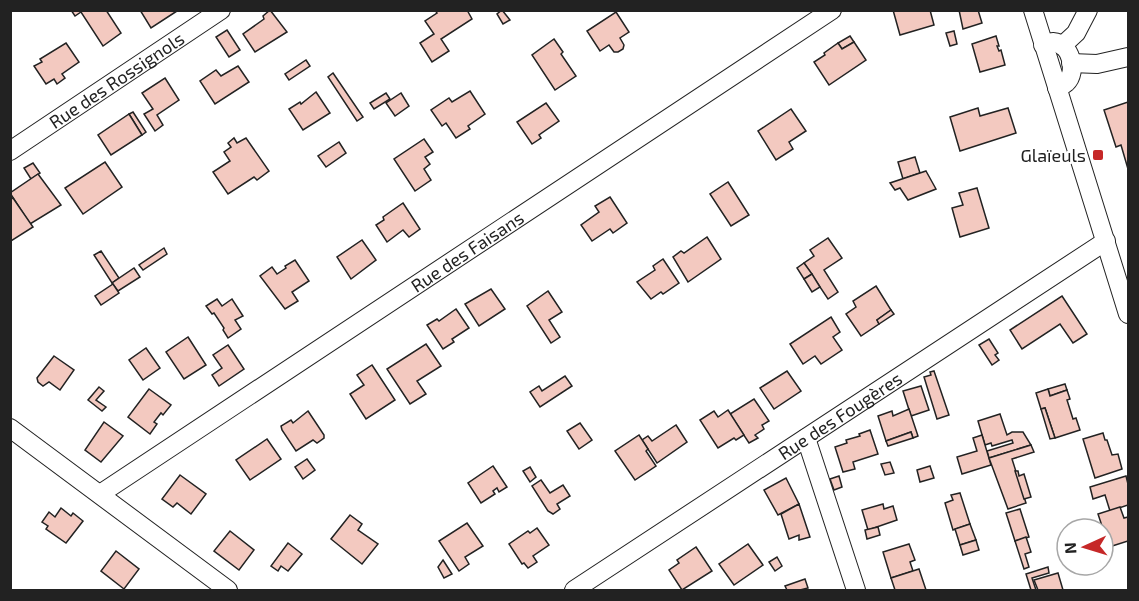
<svg xmlns="http://www.w3.org/2000/svg" width="1139" height="601" font-family="'Exo 2',sans-serif">
<rect width="100%" height="100%" fill="#fff"/>
<!-- building -->
<g fill="#f3c9c0" stroke="#222" stroke-width="1.5">
<path d="M71,10h35l15,23 -18,13 -22,-34 -6,4z"/>
<path d="M140,10h37v1l-26,17z"/>
<path d="M270,10l17,22 -32,20 -12,-18 21,-15 -1,-3z"/>
<path d="M435,10h32l5,9 -31,20 8,12 -17,11 -12,-19 14,-9 -9,-13 12,-8z"/>
<path d="M502,10l8,10 -7,4 -6,-10z"/>
<path d="M893,10h37l4,15 -34,10z"/>
<path d="M959,10h19l4,13 -19,6z"/>
<path d="M616,12l13,20 -9,6 4,7 -1,4 -5,3h-4l-5,-7 -9,6 -13,-20z"/>
<path d="M227,30l13,20 -11,7 -13,-20z"/>
<path d="M954,31l3,13 -7,2 -4,-13z"/>
<path d="M850,36l4,6 -12,7 -4,-6z"/>
<path d="M996,36l3,10h-2l2,5 2,-1 4,15 -25,7 -8,-28z"/>
<path d="M554,39l9,13 -2,2 15,22 -21,14 -23,-35z"/>
<path d="M854,42l12,18 -37,25 -15,-23 11,-7 -1,-2 14,-10 4,6z"/>
<path d="M66,43l13,19 -17,12 3,4 -8,6 -3,-5 -8,5 -12,-18 8,-4 -2,-3z"/>
<path d="M306,60l4,6 -21,14 -4,-6z"/>
<path d="M238,66l11,16 -34,22 -15,-23 16,-11 5,6z"/>
<path d="M333,73l30,44 -6,4 -29,-44z"/>
<path d="M165,78l14,22 -22,15 6,10 -8,6 -11,-17 9,-5 -11,-16z"/>
<path d="M470,91l15,23 -17,12 2,3 -14,9 -10,-15 -4,3 -11,-16 18,-12 3,4z"/>
<path d="M316,92l14,21 -27,17 -14,-21 11,-7 1,2z"/>
<path d="M386,93l4,6 -16,10 -4,-6z"/>
<path d="M401,93l8,13 -14,10 -9,-13z"/>
<path d="M1128,102v67l-7,-24 -5,2 -12,-37z"/>
<path d="M546,103l13,18 -20,14 2,3 -9,6 -15,-22z"/>
<path d="M978,108l2,8 28,-8 8,25 -56,18 -10,-34z"/>
<path d="M791,109l15,22 -17,11 4,7 -17,11 -18,-29z"/>
<path d="M133,112l13,20 -4,3 -13,-21z"/>
<path d="M129,114l13,21 -31,20 -13,-20z"/>
<path d="M234,138l3,5 9,-5 23,33 -12,9 -3,-3 -26,17 -15,-22 17,-11 -6,-9 7,-5 -3,-4z"/>
<path d="M424,139l9,13 -8,5 5,7 -6,5 7,11 -16,11 -21,-32z"/>
<path d="M339,142l7,11 -20,14 -8,-11z"/>
<path d="M915,157l5,16 -17,6 -5,-17z"/>
<path d="M105,162l17,25 -39,27 -18,-26z"/>
<path d="M33,163l7,10 -9,6 -7,-11z"/>
<path d="M926,171l10,18 -28,11 -8,-12 -5,2 -5,-7z"/>
<path d="M38,174l23,31 -31,19 -20,-31z"/>
<path d="M728,182l21,33 -18,11 -21,-32z"/>
<path d="M977,188l12,40 -29,9 -8,-29 11,-3 -4,-12z"/>
<path d="M610,197l17,26 -14,10 -3,-4 -18,12 -11,-16 18,-13 -4,-6z"/>
<path d="M13,198l20,29 -22,14 -1,-41z"/>
<path d="M403,203l17,26 -11,8 -6,-7 -16,12 -11,-17 8,-5 -1,-3z"/>
<path d="M707,237l14,22 -33,23 -15,-25 8,-6 3,2z"/>
<path d="M828,238l14,20 -18,12 14,22 -10,7 -24,-36 10,-7 -4,-6z"/>
<path d="M362,240l14,20 -25,19 -14,-22z"/>
<path d="M164,248l3,6 -24,16 -4,-5z"/>
<path d="M101,251l18,27 -7,5 -18,-28z"/>
<path d="M663,259l16,24 -16,11 -2,-2 -10,7 -14,-17 18,-12 -2,-4z"/>
<path d="M295,260l14,21 -17,11 6,9 -13,8 -25,-33 12,-9 5,7 9,-6 -1,-2z"/>
<path d="M804,263l8,11 -8,5 -7,-11z"/>
<path d="M134,268l6,9 -22,14 -6,-8z"/>
<path d="M812,274l8,13 -8,5 -8,-13z"/>
<path d="M113,284l6,9 -18,12 -6,-9z"/>
<path d="M876,286l15,24 -14,10 2,4 -18,12 -15,-22 10,-7 -3,-6z"/>
<path d="M491,289l14,20 -26,17 -14,-22z"/>
<path d="M548,291l14,21 -13,8 11,17 -9,6 -24,-37z"/>
<path d="M1062,296l25,38 -14,9 -13,-19 -38,25 -12,-19z"/>
<path d="M217,299l5,7 10,-7 11,17 -8,4 6,9 -13,9 -5,-8 1,-2 -10,-15 -2,1 -6,-8z"/>
<path d="M456,309l13,19 -17,11 2,3 -11,7 -16,-24 10,-6 2,2z"/>
<path d="M891,310l3,4 -15,10 -2,-4z"/>
<path d="M831,317l9,15 -7,5 9,13 -21,14 -6,-8 -12,8 -13,-20z"/>
<path d="M188,337l18,28 -22,14 -18,-27z"/>
<path d="M989,339l9,14 -3,2 4,5 -7,5 -13,-20z"/>
<path d="M426,344l15,22 -24,15 9,13 -16,10 -23,-35z"/>
<path d="M228,345l16,24 -25,17 -7,-11 10,-7 -9,-13z"/>
<path d="M146,348l14,20 -17,12 -14,-20z"/>
<path d="M54,356l20,14 -14,20 -11,-8 -6,4 -5,-4 -1,-4z"/>
<path d="M372,365l23,35 -29,19 -16,-25 14,-9 -7,-10z"/>
<path d="M787,371l14,20 -27,18 -14,-21z"/>
<path d="M934,371l15,44 -12,4 -13,-42 7,-2 -1,-3z"/>
<path d="M565,376l7,10 -32,21 -10,-15 9,-6 3,5z"/>
<path d="M1065,384l2,6 -17,6 -2,-7z"/>
<path d="M921,386l8,24 -18,6 -8,-25z"/>
<path d="M99,387l5,4 -8,9 10,7 -4,4 -14,-11z"/>
<path d="M149,389l22,16 -8,10 -2,-2 -7,9 3,2 -7,10 -22,-17z"/>
<path d="M1048,389l2,7 17,-6 3,9 -3,1 6,19 3,-1 4,12 -25,8 -10,-30 -4,1 -5,-16z"/>
<path d="M754,399l15,22 -7,4 2,4 -9,6 3,3 -9,5 -19,-29z"/>
<path d="M1045,408l10,30 -5,1 -9,-30z"/>
<path d="M909,409l9,27 -5,2 -2,-6 -25,9 -8,-25 14,-5 1,5z"/>
<path d="M728,410l16,25 -8,5 -2,-2 -16,10 -18,-28 14,-9 4,6z"/>
<path d="M308,411l16,24v3l-7,5 -4,-3 -17,11 -14,-21 -1,-4 10,-6 2,3z"/>
<path d="M1000,414l7,21 5,-3h11l8,13 -42,13 -2,-7 26,-8 -1,-3 -20,6 -1,-3 -6,2 -7,-24z"/>
<path d="M104,422l19,14 -22,26 -16,-12z"/>
<path d="M580,423l12,17 -13,9 -12,-18z"/>
<path d="M676,425l11,17 -30,21 -15,-23 6,-4 4,5z"/>
<path d="M870,430l8,24 -25,8 2,7 -12,3 -8,-25 12,-4 -1,-3 14,-4 -1,-2z"/>
<path d="M911,432l2,6 -25,8 -2,-5z"/>
<path d="M1103,433l2,7h2l5,15 6,-1 4,15 -27,9 -12,-39z"/>
<path d="M639,435l9,14 -2,2 10,15 -21,14 -20,-29z"/>
<path d="M982,435l9,30 -29,9 -5,-17 20,-6 -4,-13z"/>
<path d="M267,439l14,20 -31,21 -14,-20z"/>
<path d="M1031,445l3,7 -22,7 14,44 -18,6 -19,-51z"/>
<path d="M307,459l8,11 -12,9 -8,-12z"/>
<path d="M890,462l4,11 -9,2 -4,-11z"/>
<path d="M493,466l14,21 -8,5 -2,-4 -4,3 2,3 -14,9 -13,-20z"/>
<path d="M930,466l4,12 -14,4 -3,-12z"/>
<path d="M530,467l6,10 -6,5 -7,-11z"/>
<path d="M1015,471h3l1,5 5,-2 7,23 -7,2z"/>
<path d="M180,475l26,19 -15,20 -14,-11 -4,4 -11,-8z"/>
<path d="M839,476l3,11 -8,3 -4,-11z"/>
<path d="M1126,476l2,8v21l-18,6 -5,-16 -12,4 -3,-12z"/>
<path d="M786,478l13,26 -21,11 -14,-25z"/>
<path d="M541,480l9,13 13,-8 7,11 -13,8 3,5 -7,5 -5,-3 -16,-25z"/>
<path d="M960,493l10,31 -17,6 -8,-27 8,-3 -2,-5z"/>
<path d="M799,504l11,33 -11,3v-5l-10,4 -8,-25z"/>
<path d="M883,504l1,5 9,-3 4,14 -29,10 -6,-20z"/>
<path d="M1120,507l4,11 4,-1v24l-19,6 -11,-33z"/>
<path d="M61,508l10,8 2,-3 10,8 -17,22 -20,-14 2,-3 -6,-4 7,-10 6,5z"/>
<path d="M1020,509l9,28 -14,4 -9,-28z"/>
<path d="M350,515l12,9 -4,6 20,14 -16,20 -31,-25z"/>
<path d="M467,523l16,23 -18,11 4,7 -10,7 -20,-30z"/>
<path d="M970,524l6,16 -16,5 -5,-16z"/>
<path d="M878,527l2,8 -13,4 -2,-9z"/>
<path d="M537,528l12,17 -16,11 4,6 -9,6 -4,-5 -2,1 -13,-20 19,-13 2,2z"/>
<path d="M230,531l24,19 -15,20 -25,-19z"/>
<path d="M1026,537l5,15 -6,2 4,13 -5,2 -9,-28z"/>
<path d="M976,540l3,10 -16,5 -3,-10z"/>
<path d="M288,543l14,11 -14,17 -7,-5 -3,5 -7,-5z"/>
<path d="M748,544l15,21 -29,20 -15,-21z"/>
<path d="M909,544l6,16 -5,2 3,9 -22,7 -8,-26z"/>
<path d="M696,547l16,24 -30,19 -13,-20 10,-7 -2,-3z"/>
<path d="M116,551l23,18 -15,20 -23,-18z"/>
<path d="M777,557l5,9 -7,5 -6,-9z"/>
<path d="M443,560l9,14 -8,4 -6,-11z"/>
<path d="M1048,567l1,6 -17,5 4,12h-5l-5,-16z"/>
<path d="M919,569l7,21h-31l-4,-12z"/>
<path d="M1058,573l5,17h-25l-4,-10z"/>
<path d="M805,579l3,9 -8,2h-13l-2,-4z"/>
</g>
<g fill="none" stroke-linecap="round" stroke-linejoin="round">
<!-- minor casing -->
<g stroke="#222" stroke-width="20">
<g id="minor">
<path d="M1033,10l95,304"/>
<path d="M1043,45c4,-1 7,-3 10,-3 18,1 25,30 13,41 -2,2 -6,3 -9,5"/>
<path d="M1062,46l14,-13 12,-23"/>
<path d="M1071,63l26,1 31,-7"/>
<path id="s1" d="M10,151l211,-141"/>
<path d="M10,428l218,162"/>
<path d="M806,438l50,152"/>
<path id="s2" d="M100,494l732,-484"/>
<path id="s3" d="M574,590l532,-349"/>
</g>
</g>
<!-- minor -->
<use href="#minor" stroke="#fff" stroke-width="18"/>
</g>
<!-- markers -->
<rect fill="#c62828" stroke="#fff" stroke-width="2" x="1092" y="149" width="12" height="12" rx="3"/>
<g text-anchor="middle" dominant-baseline="central" stroke-width="4.5" stroke-linejoin="round" paint-order="stroke">
<!-- street labels -->
<g font-size="18" fill="#222" stroke="#fff">
<text stroke="none"><textPath href="#s1" startOffset="128">Rue des Rossignols</textPath></text>
<text stroke="none"><textPath href="#s2" startOffset="440">Rue des Faisans</textPath></text>
<text stroke="none"><textPath href="#s3" startOffset="318">Rue des Fougères</textPath></text>
</g>
<!-- poi labels -->
<g font-size="18" fill="#222" stroke="#fff" text-anchor="end">
<text x="1086" y="155">Glaïeuls</text>
</g>
</g>
<!-- border -->
<rect width="1139" height="601" fill="none" stroke="#222222" stroke-width="24"/>
<!-- north arrow -->
<g transform="translate(1085 547) rotate(266)"><circle r="28" fill="#ffffff" stroke="#a7a7a7" stroke-width="1.5"/>
<path d="M0-4.5L10 22L0 15L-10 22Z" fill="#c62828"/>
<text y="-9" font-size="16" font-weight="bold" text-anchor="middle" fill="#222222">N</text>
</g>
</svg>
